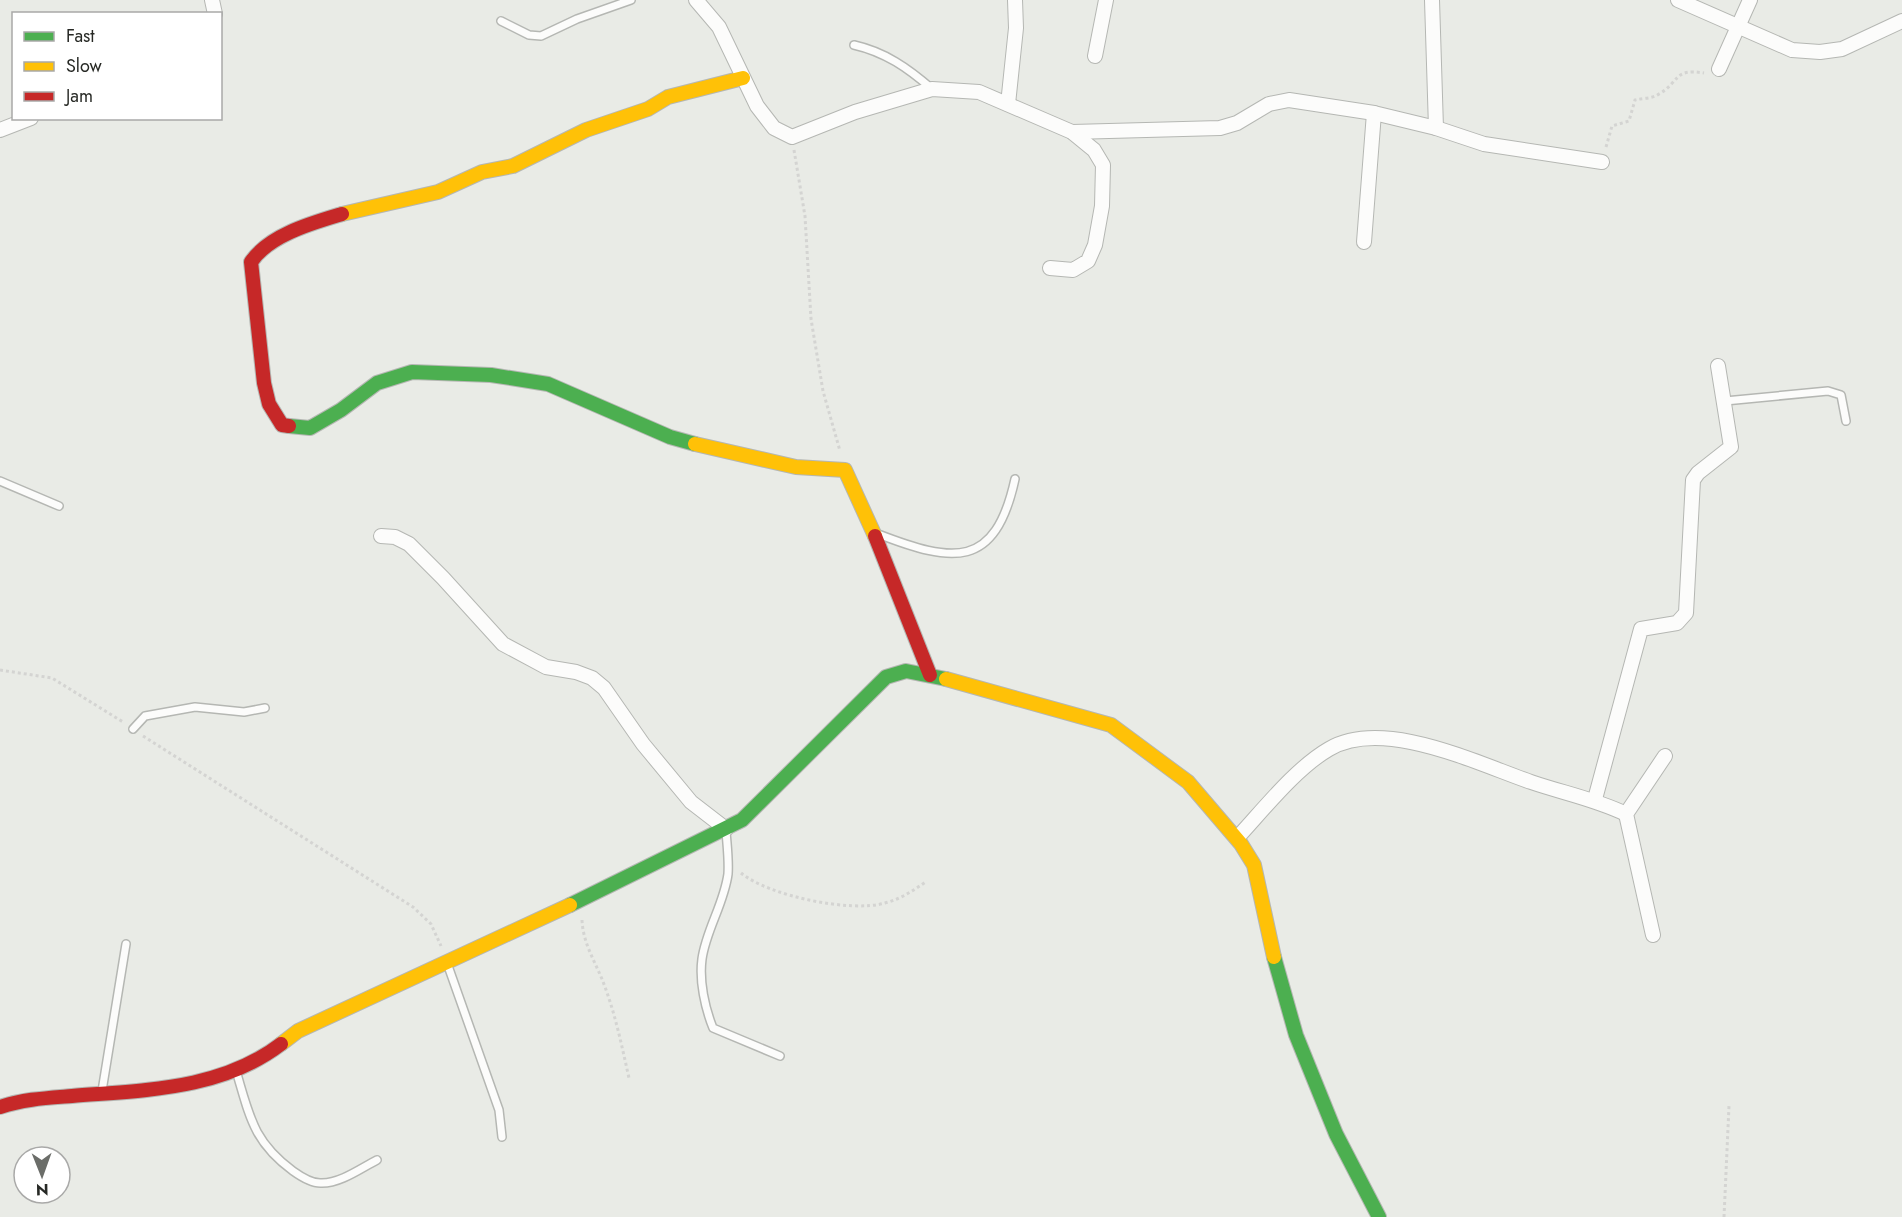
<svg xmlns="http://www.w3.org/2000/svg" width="1902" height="1217" font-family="Jost,sans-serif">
<rect width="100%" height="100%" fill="#e9ebe6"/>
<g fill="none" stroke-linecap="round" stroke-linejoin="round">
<!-- lane casing -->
<g stroke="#b5b7b3" stroke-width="10">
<g id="lane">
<path d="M501,21l28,14 12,1 36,-17 54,-19"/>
<path d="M854,45c31,7 54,23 78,44"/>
<path d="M1725,401l103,-10 13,4 5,26"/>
<path d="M0,481l59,25"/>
<path d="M878,534c75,29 117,36 137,-55"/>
<path d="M133,729l12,-13 50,-9 49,5 21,-4"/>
<path d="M726,831c1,14 3,29 2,43 -4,30 -22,56 -26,85 -3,22 3,49 11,69l67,28"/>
<path d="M447,963l52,147 3,27"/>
<path d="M237,1074c13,44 17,68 56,97 7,5 20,13 29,12 19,0 39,-15 55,-23"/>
<path d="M102,1091l24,-147"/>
</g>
</g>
<!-- street casing -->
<g stroke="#b5b7b3" stroke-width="16">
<g id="street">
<path d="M212,0l3,14"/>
<path d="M696,0l23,27 38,79 17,22 18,9 63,-25 77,-23 47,3 93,40 22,18 9,15 -1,41 -7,39 -7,16 -15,9 -23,-2"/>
<path d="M1432,0l4,128"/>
<path d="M1678,0l114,50 28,2 22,-3 60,-28"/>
<path d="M1095,56l11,-56"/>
<path d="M1719,69l31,-69"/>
<path d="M1008,104l8,-76 -1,-28"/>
<path d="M0,130l31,-12"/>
<path d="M1072,132l148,-4 17,-5 32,-19 20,-4 85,13 62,15 48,16 118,18"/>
<path d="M1364,242l10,-129"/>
<path d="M381,536l14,1 14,7 34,34 60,66 43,23 30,5 16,6 12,10 39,56 48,58 35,27"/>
<path d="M1595,799l46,-170 36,-6 9,-10 7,-133 5,-7 33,-26 -13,-81"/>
<path d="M1237,838c26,-28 59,-70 92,-89 54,-32 147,14 202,33 32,11 64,17 95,32"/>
<path d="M1653,935l-27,-121 39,-58"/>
</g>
</g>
<!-- fast casing -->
<g stroke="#b5b7b3" stroke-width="16">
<g id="fast">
<path d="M289,426l21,2 31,-18 36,-27 35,-11 79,3 57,9 122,53 25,7"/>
<path d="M570,905l172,-85 144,-143 20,-6 40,8"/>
<path d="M1274,957l22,78 40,99 43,83"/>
</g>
</g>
<!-- slow casing -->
<g stroke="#b5b7b3" stroke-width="16">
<g id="slow">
<path d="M342,214l96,-22 44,-20 31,-6 73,-36 62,-21 20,-12 75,-19"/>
<path d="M695,444l101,23 49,3 30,66"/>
<path d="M946,679l165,46 77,57 53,62 13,21 20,92"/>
<path d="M281,1044l17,-13 272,-126"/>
</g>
</g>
<!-- jam casing -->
<g stroke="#b5b7b3" stroke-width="16">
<g id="jam">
<path d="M289,426l-7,-1 -13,-21 -5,-21 -13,-121c18,-27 61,-39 91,-48"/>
<path d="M875,536l55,139"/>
<path d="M0,1107c24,-8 47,-9 72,-11 73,-6 149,-6 209,-52"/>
</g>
</g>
<!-- path -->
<g stroke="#d4d4d2" stroke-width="3" stroke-dasharray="3 3" stroke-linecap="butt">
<path d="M1606,147l6,-21 17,-5 6,-21c7,-2 17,-1 24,-6 21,-12 14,-26 45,-21"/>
<path d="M794,150l11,66 6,103 12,72 17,60"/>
<path d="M0,670l52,8 71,44"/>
<path d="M143,736l270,171 18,17 10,22"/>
<path d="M741,873c28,23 110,40 144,30 16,-4 29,-13 42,-22"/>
<path d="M582,920c1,25 15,44 23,67 11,30 17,60 24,91"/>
<path d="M1724,1217l5,-111"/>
</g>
<!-- lane -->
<use href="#lane" stroke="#fcfcfb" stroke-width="7"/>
<!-- street -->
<use href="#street" stroke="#fcfcfb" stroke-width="14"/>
<!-- fast -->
<use href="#fast" stroke="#4caf50" stroke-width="14"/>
<!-- slow -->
<use href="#slow" stroke="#ffc107" stroke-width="14"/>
<!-- jam -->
<use href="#jam" stroke="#c62828" stroke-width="14"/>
</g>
<!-- legend -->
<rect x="12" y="12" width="210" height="108" fill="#ffffff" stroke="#a9a9a8" stroke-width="1.5"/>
<rect x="24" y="32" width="30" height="9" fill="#4caf50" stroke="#a9a9a8" stroke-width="1.5"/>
<text x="66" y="42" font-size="18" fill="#272925">Fast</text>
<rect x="24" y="62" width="30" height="9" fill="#ffc107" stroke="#a9a9a8" stroke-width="1.5"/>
<text x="66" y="72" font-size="18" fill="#272925">Slow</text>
<rect x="24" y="92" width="30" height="9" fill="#c62828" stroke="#a9a9a8" stroke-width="1.5"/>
<text x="66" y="102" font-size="18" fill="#272925">Jam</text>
<!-- north arrow -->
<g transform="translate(42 1175) rotate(179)"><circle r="28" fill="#ffffff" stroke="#a9a9a8" stroke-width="1.5"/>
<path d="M0-4.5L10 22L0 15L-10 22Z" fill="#6b6d69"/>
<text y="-9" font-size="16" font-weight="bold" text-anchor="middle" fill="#272925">N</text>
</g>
</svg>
